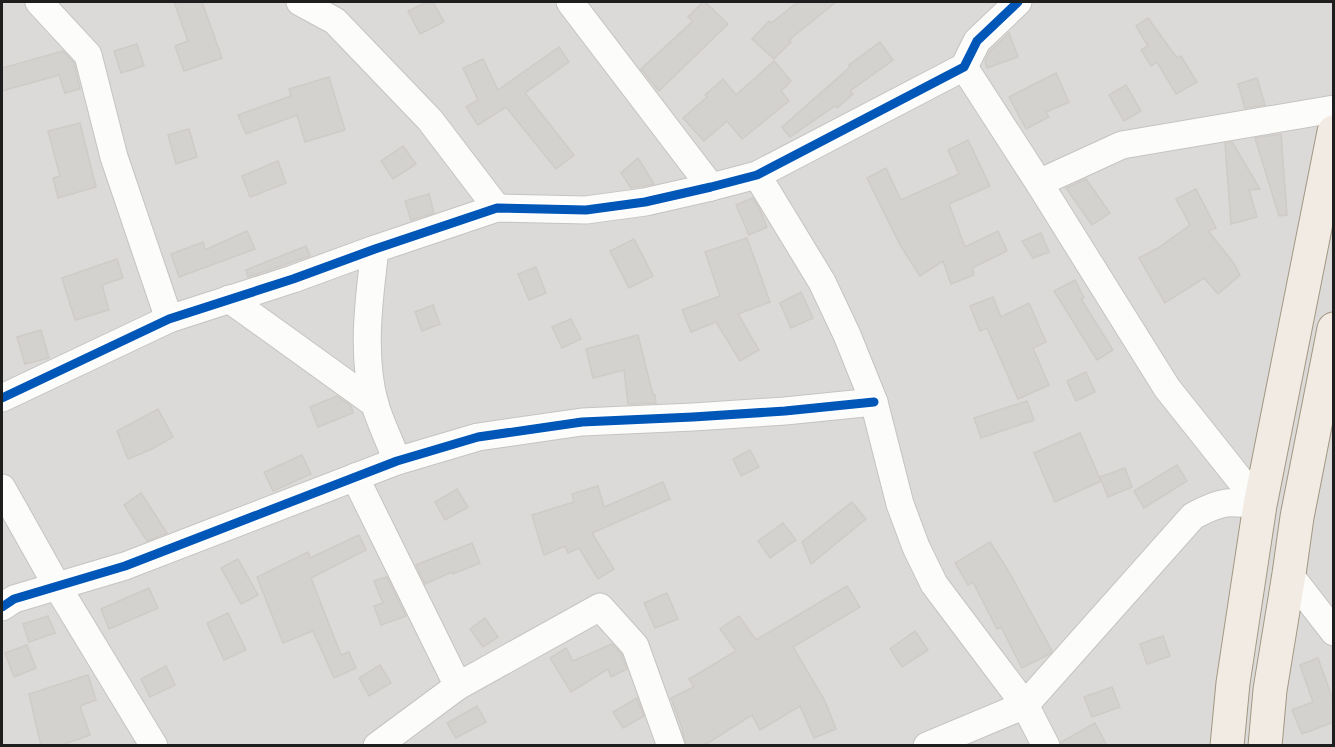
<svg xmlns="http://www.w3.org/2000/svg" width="1335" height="747" font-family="Mulish,sans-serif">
<rect width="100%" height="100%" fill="#eceae6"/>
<!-- residential -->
<rect fill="#dbdad8" x="2" y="2" width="1331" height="743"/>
<!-- building -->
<g fill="#d4d2cf" stroke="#cfcbc7" stroke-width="1.5">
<path d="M174,2h28l20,56 -38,13 -9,-25 13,-5z"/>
<path d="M427,2h6l11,20 -24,12 -12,-23z"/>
<path d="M703,2h2l23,22 -69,67 -18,-22 52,-48 -5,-4z"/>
<path d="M798,2h38l-47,38 2,2 -17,17 -22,-20 17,-18 2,2z"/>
<path d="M1148,18l29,40 4,-2 16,26 -21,12 -19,-32 -6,4 -10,-16 7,-4 -12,-20z"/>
<path d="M1009,33l9,24 -31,11 -2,-7 5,-10z"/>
<path d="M880,42l13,18 -43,31 3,3 -16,14 -2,-2 -45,31 -8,-10 68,-60 -1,-2z"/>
<path d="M137,44l7,22 -23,7 -7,-22z"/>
<path d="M559,47l10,15 -44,31 49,62 -18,14 -50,-62 -28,18 -12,-18 12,-7 -15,-32 20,-9 15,31z"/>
<path d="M63,51l11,12 6,26 -15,4 -6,-18 -57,16v-23z"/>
<path d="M774,61l17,20 -10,10 8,10 -47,38 -15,-18 -23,20 -21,-23 24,-21 -2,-2 18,-16 13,16z"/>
<path d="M1056,73l13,29 -23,10 3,5 -23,12 -17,-32z"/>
<path d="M329,77l16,53 -40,12 -8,-27 -51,19 -8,-19 53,-19 -2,-7z"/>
<path d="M1257,78l8,27 -20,3 -7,-24z"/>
<path d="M1126,85l15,26 -17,10 -15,-26z"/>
<path d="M80,123l16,64 -38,11 -5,-20 7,-2 -12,-45z"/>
<path d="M189,129l8,28 -21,7 -8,-29z"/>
<path d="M1281,134l6,81 -8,1 -24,-78z"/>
<path d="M968,140l22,46 -41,18 16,43 33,-16 9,20 -35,17 2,7 -23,9 -8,-23 -23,15 -20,-31 -33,-67 19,-10 15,32 58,-26 -11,-24z"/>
<path d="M1232,142l28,47 -11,1 8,27 -26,7 -6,-81z"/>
<path d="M403,146l13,18 -23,15 -12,-18z"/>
<path d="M638,158l16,26 -23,4 -10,-15z"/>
<path d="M278,161l8,22 -36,14 -8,-21z"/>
<path d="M1086,179l24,34 -18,12 -26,-37z"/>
<path d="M1196,189l20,39 -8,3 25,31 7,13 -22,19 -14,-16 -39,25 -26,-45 19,-10 32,-23 -14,-26z"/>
<path d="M429,194l5,19 -23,7 -6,-19z"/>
<path d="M753,198l7,12 7,17 -18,8 -13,-30z"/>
<path d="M247,231l8,18 -76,28 -8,-23 32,-12 2,8z"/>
<path d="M1041,233l8,19 -16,6 -11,-17z"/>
<path d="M747,238l23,64 -32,12 21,36 -19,11 -24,-39 -25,10 -9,-22 38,-14 -15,-44z"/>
<path d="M634,239l19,37 -24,12 -19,-37z"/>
<path d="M306,246l4,10 -62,21 -2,-7z"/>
<path d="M117,259l6,19 -21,7 7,25 -34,10 -13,-42z"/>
<path d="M536,267l10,26 -17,7 -11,-26z"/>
<path d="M1075,280l9,18 -3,1 32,51 -16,10 -43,-69z"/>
<path d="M801,292l12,26 -22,10 -11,-25z"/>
<path d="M993,297l8,20 28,-14 17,39 -13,6 16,37 -31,14 -31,-71 -7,3 -10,-25z"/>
<path d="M433,305l7,19 -18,7 -7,-19z"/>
<path d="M571,319l10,20 -19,9 -10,-21z"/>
<path d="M41,330l8,28 -24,6 -8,-27z"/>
<path d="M638,335l15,60h2l1,8 -28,1 -4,-34 -31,8 -7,-29z"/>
<path d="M1086,372l9,20 -19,9 -9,-20z"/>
<path d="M337,396l14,10 2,7 -35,14 -8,-20z"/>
<path d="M1027,401l7,19 -53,18 -7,-20z"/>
<path d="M158,409l15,28 -21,12 -24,10 -11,-28z"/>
<path d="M1080,433l21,48 -46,21 -21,-49z"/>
<path d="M750,450l9,17 -18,9 -8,-17z"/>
<path d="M302,455l9,19 -38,17 -9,-19z"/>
<path d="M1177,465l10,16 -43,27 -10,-17z"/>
<path d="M1125,468l7,19 -24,10 -8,-20z"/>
<path d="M663,482l7,17 -78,34 22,36 -16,10 -19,-31 -11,5 -3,-7 -21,9 -12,-40 42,-13 -2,-8 26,-8 6,21z"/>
<path d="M457,489l11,18 -23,13 -10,-18z"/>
<path d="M141,493l26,40 -20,8 -23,-36z"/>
<path d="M852,502l14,17 -55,45 -9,-22z"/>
<path d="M783,523l13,17 -26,18 -12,-17z"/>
<path d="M359,535l7,15 -55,28 30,77 8,-3 7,16 -22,10 -21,-47 -30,12 -26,-66 51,-25 2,6z"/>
<path d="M990,542l19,30 43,79 -2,3 -28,14 -21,-41 -4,2 -24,-47 -5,3 -13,-22z"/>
<path d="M472,543l8,20 -27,11 -1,-2 -27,12 -9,-19z"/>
<path d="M238,559l20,36 -17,9 -20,-36z"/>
<path d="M387,577l19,39 -25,9 -7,-19 9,-3 -9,-22z"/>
<path d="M847,586l13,21 -67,40 32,54 11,28 -22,9 -14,-32 -40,24 -8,-15 -44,28 -11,3h-11l-4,-18 -11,-30 23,-11 -5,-8 47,-28 -16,-22 19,-13 17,24z"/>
<path d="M149,588l9,20 -49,21 -8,-20z"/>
<path d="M667,593l11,26 -23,9 -11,-25z"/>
<path d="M228,613l18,37 -22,10 -17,-37z"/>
<path d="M48,616l7,17 -26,9 -6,-18z"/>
<path d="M485,618l13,19 -15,10 -13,-18z"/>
<path d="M915,631l13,19 -26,17 -12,-18z"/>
<path d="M1163,636l7,20 -23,8 -7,-20z"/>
<path d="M612,644l9,10 6,15 -16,8 -3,-8 -37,23 -21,-34 16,-10 7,13z"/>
<path d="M27,645l9,23 -22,9 -9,-24z"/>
<path d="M1318,658l16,45v19l-32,12 -10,-24 21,-8 -13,-37z"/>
<path d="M380,665l11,18 -22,13 -10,-18z"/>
<path d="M166,666l9,19 -25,12 -9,-18z"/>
<path d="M88,675l8,25 -16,6 10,29 -31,11h-18l-12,-52z"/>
<path d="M1112,687l8,20 -28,10 -8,-20z"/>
<path d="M637,698l7,18 -21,12 -10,-16z"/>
<path d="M477,706l9,16 -30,16 -9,-15z"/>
<path d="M1095,723l12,23h-45l-1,-4z"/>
</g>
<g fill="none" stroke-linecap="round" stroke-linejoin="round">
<!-- minor casing -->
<g stroke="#c5c4c2" stroke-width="29">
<g id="minor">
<path d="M39,2l49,53 26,102 55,162"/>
<path d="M300,2l35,19 95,99 67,88"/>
<path d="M570,2l141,185"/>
<path d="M964,67l75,116 128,205 93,117"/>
<path d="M757,175l65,107 25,53 27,67 26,102 16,43 18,37 91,121 21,41"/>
<path d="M1039,183l83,-38 212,-36"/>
<path d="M375,249c-6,50 -14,106 0,156 6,19 15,37 22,56"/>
<path d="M229,299l146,105"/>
<path d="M2,398l167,-79 124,-40 82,-30 122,-41 89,2 59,-8 66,-15 46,-12 207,-108 13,-26 41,-39"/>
<path d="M355,477l103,209"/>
<path d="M2,488l55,98 97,160"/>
<path d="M1289,574l45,58"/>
<path d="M2,607l12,-8 111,-33 272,-105 81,-24 104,-15 111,-5 92,-6 89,-9"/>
<path d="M377,746l81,-60 142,-79 35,39 36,100"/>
<path d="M927,746l98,-41 168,-189c29,-16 36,-15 67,-11"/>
</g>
</g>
<!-- major casing -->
<g stroke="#a29782" stroke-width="35">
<g id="major">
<path d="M1227,746l6,-63 27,-178 74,-373"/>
<path d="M1265,746l5,-56 19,-116 8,-57 37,-188"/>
</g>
</g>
<!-- minor -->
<use href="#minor" stroke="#fcfcfb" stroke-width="27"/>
<!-- major -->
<use href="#major" stroke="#f1ebe3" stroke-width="33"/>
<!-- cycleway casing -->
<g stroke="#fff" stroke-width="13">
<g id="cycleway">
<path d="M2,398l167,-79 124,-40 82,-30 122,-41 89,2 59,-8 66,-15 46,-12 207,-108 13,-26 41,-39"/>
<path d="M2,607l12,-8 111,-33 272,-105 81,-24 104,-15 111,-5 92,-6 89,-9"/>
</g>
</g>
<!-- cycleway -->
<use href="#cycleway" stroke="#0057b8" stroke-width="9"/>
</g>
<!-- border -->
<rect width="1335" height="747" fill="none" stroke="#1e1e1e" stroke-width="6"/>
</svg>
